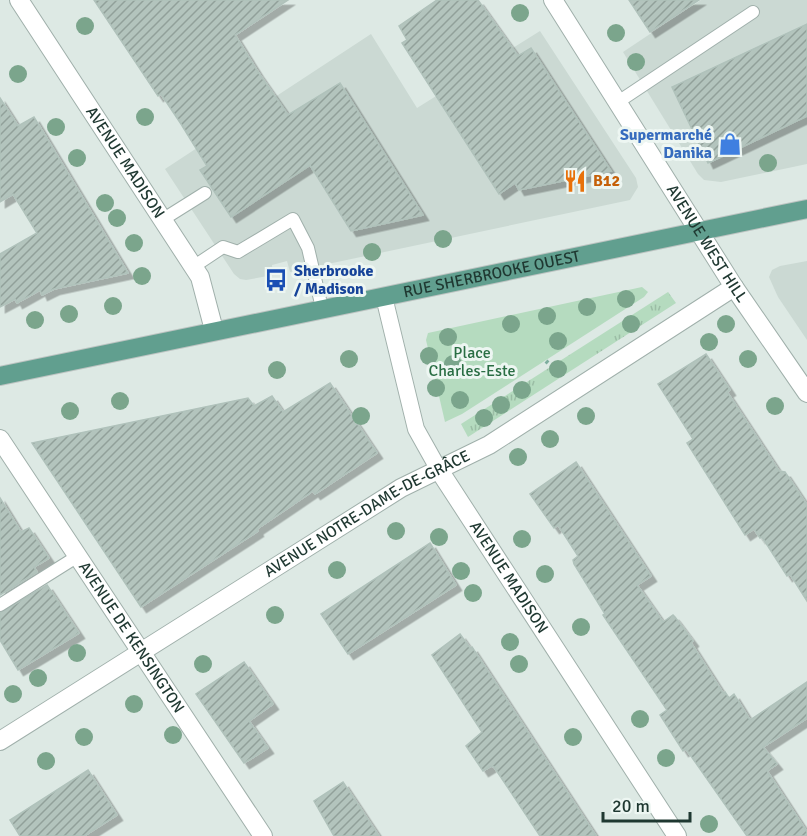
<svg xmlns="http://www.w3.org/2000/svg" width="807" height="836" font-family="Signika,sans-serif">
<defs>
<pattern id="grass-tufts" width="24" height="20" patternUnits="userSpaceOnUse" patternTransform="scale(1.5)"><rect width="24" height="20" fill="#b5dbbf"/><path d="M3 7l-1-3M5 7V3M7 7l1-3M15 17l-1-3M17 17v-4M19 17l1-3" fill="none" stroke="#9bbda5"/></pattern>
<pattern id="building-hatch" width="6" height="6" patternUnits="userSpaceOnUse" patternTransform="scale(1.5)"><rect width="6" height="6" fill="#b3c4bd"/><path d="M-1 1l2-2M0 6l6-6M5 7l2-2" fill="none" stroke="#91a09a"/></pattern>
<filter id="shadow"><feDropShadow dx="5.5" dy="5.5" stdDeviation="0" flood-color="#0004"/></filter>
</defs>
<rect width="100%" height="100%" fill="#dde9e4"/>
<!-- built -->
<g fill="#cbd9d3">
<path d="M701,0h106v164l-86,18 -17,-2 -6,-6 -75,-122z"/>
<path d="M540,31l96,147 2,9 -8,13 -340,72 -3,-11 -15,4 1,10 -27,5 -6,-1 -6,-5 -69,-105 206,-135 46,74z"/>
<path d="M807,261v79l-29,-43 -9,-20 3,-7 8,-4z"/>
</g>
<!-- grass -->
<path fill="url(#grass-tufts)" d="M668,292l8,11 -208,134 -7,-13z"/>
<!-- park -->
<path fill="#b5dbbf" d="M642,287l6,5 -4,5 -182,117 -17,8 -19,-82 2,-7z"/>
<!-- building -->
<g fill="url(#building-hatch)" stroke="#b0c2bb" stroke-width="1.5" filter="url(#shadow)">
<path d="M94,0h194l-53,35 23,37 30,43 52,-32 83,132 -72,16 -41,-66 -79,52 -31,-47 7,-4 -26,-42 -20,-30 -3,2z"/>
<path d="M437,0h41l40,56 13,-8 80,123 -92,19 -4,-7 -16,11 -97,-151 5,-3 -8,-14z"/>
<path d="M629,0h70l-49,32z"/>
<path d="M807,24v92l-99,47 -36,-76z"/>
<path d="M0,98l18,28 16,-9 94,156 -74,16 -12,6 -2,-5 -23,13 -2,-4 -15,8v-53l37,-21 -24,-39 -13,8z"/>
<path d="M706,354l24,36 -3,2 52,79 6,1 22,33v96l-17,-27 -3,2 -25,-39 -2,1 -6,-9 -9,6 -58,-92 6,-4 -35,-55z"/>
<path d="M330,383l47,70 -62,41 -2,-3 -56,38 1,2 -117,76 -109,-164 216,-45 6,8 18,-10 11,16z"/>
<path d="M576,462l75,114 -14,9 26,37 10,-7 2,2 18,24 -2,2 32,50 2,-1 4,6 5,-4 16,26 57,-38v36l-44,29 14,17 -10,7 40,61v4h-60l-61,-87 -3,2 -23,-36 7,-5 -64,-95 2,-1 -31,-50 -1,-4 5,-4 -20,-31 -4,3 -24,-34z"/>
<path d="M0,498l21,34 8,-4 20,30 -15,9 3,5 -37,23z"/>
<path d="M430,543l26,42 -108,69 -27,-40z"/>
<path d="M47,585l32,48 -61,37 -18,-30v-27z"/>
<path d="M460,634l10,14 2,-1 124,189h-56l-46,-69 -3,-1 -8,5 -17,-25 16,-14 -50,-77z"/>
<path d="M244,662l29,42 -24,17 19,27 -24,15 -48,-69z"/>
<path d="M88,770l29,45 -33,21h-64l-10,-16z"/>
<path d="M343,782l36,54h-45l-20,-35z"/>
</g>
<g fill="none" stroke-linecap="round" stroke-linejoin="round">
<!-- service casing -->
<g stroke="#a0b0ab" stroke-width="14">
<g id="service">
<path d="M618,102l135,-90"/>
<path d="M162,220l43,-27"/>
<path d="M193,267l30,-20 15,5 55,-33 15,29 14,60"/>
<path d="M0,605l78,-49"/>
</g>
</g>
<!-- pedestrian casing -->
<g stroke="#a0b0ab" stroke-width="18">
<path id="pedestrian" d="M384,297l32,132 23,41"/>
</g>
<!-- minor casing -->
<g stroke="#a0b0ab" stroke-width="20">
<g id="minor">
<path id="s1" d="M19,0l181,277 14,53"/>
<path id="s2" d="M553,0l181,287 73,106"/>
<path id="s3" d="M0,439l263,397"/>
<path id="s4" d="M439,470l238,366"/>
<path id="s5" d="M0,741l401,-253 88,-43 245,-158"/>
</g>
</g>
<!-- primary casing -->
<g stroke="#bcc3c1" stroke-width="20">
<g id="primary">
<path id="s6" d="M0,376l807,-167"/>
</g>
</g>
<!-- path -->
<path stroke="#7dad9e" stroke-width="4" stroke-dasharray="3 4.5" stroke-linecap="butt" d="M546,361l2,2"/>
<!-- service -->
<use href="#service" stroke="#fff" stroke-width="12"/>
<!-- pedestrian -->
<use href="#pedestrian" stroke="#fff" stroke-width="16"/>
<!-- minor -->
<use href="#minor" stroke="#fff" stroke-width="18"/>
<!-- primary -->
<use href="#primary" stroke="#619f8f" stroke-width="18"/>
</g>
<!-- trees -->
<g fill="#7ba58c">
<circle cx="520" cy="13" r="9"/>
<circle cx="85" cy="26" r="9"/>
<circle cx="616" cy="33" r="9"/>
<circle cx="636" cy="62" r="9"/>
<circle cx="18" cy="74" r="9"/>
<circle cx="145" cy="117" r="9"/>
<circle cx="56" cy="127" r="9"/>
<circle cx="77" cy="158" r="9"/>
<circle cx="768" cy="163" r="9"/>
<circle cx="105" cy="203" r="9"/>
<circle cx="117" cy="218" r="9"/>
<circle cx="443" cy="239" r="9"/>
<circle cx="134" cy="243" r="9"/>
<circle cx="372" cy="252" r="9"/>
<circle cx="142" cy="276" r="9"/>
<circle cx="626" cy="299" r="9"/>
<circle cx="113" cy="306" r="9"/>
<circle cx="587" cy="307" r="9"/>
<circle cx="69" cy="314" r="9"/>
<circle cx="547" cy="316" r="9"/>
<circle cx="35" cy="320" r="9"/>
<circle cx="511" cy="324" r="9"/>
<circle cx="631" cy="324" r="9"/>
<circle cx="726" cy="324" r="9"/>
<circle cx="448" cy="337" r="9"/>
<circle cx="558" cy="341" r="9"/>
<circle cx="709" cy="342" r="9"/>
<circle cx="429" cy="356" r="9"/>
<circle cx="349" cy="359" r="9"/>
<circle cx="748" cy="359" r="9"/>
<circle cx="453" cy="364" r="9"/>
<circle cx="558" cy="369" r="9"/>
<circle cx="277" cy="370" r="9"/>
<circle cx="436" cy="388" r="9"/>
<circle cx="522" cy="390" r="9"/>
<circle cx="460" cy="400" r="9"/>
<circle cx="120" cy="401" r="9"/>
<circle cx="501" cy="405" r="9"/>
<circle cx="775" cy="406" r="9"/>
<circle cx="70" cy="411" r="9"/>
<circle cx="361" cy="416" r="9"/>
<circle cx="586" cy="416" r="9"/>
<circle cx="484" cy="418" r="9"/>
<circle cx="550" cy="439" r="9"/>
<circle cx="518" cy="457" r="9"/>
<circle cx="396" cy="531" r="9"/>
<circle cx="439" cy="537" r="9"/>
<circle cx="522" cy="539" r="9"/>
<circle cx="337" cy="570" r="9"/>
<circle cx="461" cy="571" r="9"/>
<circle cx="545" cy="574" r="9"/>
<circle cx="473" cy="593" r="9"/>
<circle cx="275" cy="615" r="9"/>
<circle cx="581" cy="627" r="9"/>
<circle cx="510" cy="642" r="9"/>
<circle cx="77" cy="653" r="9"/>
<circle cx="203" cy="664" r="9"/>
<circle cx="519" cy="664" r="9"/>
<circle cx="38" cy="678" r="9"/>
<circle cx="13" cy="694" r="9"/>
<circle cx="134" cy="704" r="9"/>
<circle cx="640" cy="719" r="9"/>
<circle cx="173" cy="735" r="9"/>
<circle cx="84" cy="737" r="9"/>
<circle cx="573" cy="737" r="9"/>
<circle cx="666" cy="758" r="9"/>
<circle cx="46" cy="761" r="9"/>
<circle cx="709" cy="824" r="9"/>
</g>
<!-- icons -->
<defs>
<g id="shop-bare" transform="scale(1.8)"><path d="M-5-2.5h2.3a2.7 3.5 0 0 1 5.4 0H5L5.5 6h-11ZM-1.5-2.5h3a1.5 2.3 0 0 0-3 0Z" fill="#3f7fe0" stroke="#edf6f2" stroke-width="2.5" paint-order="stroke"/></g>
<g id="restaurant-bare" transform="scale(1.8)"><path d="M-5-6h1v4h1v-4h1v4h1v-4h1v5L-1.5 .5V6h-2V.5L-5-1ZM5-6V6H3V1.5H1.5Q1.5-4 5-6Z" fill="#e8710a" stroke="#edf6f2" stroke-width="2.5" paint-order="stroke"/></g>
<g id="bus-bare" transform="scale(1.8)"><path d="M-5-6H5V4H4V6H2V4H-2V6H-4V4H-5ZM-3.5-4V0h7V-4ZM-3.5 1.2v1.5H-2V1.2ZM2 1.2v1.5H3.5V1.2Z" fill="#1a4fb4" stroke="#edf6f2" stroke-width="2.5" paint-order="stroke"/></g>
</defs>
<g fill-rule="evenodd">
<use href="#shop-bare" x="730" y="144"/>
<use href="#restaurant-bare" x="575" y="181"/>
<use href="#bus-bare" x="276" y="280"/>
</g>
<g text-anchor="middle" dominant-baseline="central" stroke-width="6" stroke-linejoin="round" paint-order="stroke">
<!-- shop labels -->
<g font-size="16" font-weight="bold" fill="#366cbe" stroke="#edf6f2" text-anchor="end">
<text x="712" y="135">Supermarché<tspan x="712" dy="18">Danika</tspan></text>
</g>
<!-- street labels -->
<g font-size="16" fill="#1f3831" stroke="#edf6f2">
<text stroke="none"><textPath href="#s1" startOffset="194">AVENUE MADISON</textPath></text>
<text stroke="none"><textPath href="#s2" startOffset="288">AVENUE WEST HILL</textPath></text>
<text stroke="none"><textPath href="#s6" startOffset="502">RUE SHERBROOKE OUEST</textPath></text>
<text stroke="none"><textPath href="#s5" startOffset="432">AVENUE NOTRE-DAME-DE-GRÂCE</textPath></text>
<text stroke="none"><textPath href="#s4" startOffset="128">AVENUE MADISON</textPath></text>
<text stroke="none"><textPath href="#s3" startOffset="238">AVENUE DE KENSINGTON</textPath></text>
</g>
<!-- food labels -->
<g font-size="16" font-weight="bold" fill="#c56008" stroke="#edf6f2" text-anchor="start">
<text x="593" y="181">B12</text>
</g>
<!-- transit labels -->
<g font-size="16" font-weight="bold" fill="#164399" stroke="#edf6f2" text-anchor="start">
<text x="294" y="271">Sherbrooke<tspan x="294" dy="18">/ Madison</tspan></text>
</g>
<!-- park labels -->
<g font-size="16" fill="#2a6e44" stroke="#edf6f2">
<text x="472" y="353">Place<tspan x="472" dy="18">Charles-Este</tspan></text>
</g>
</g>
<!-- scale -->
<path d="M603 812v9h87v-9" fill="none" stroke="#1f3831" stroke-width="3"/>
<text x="612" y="812" font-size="18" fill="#1f3831" stroke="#edf6f2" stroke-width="4.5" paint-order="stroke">20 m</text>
</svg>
